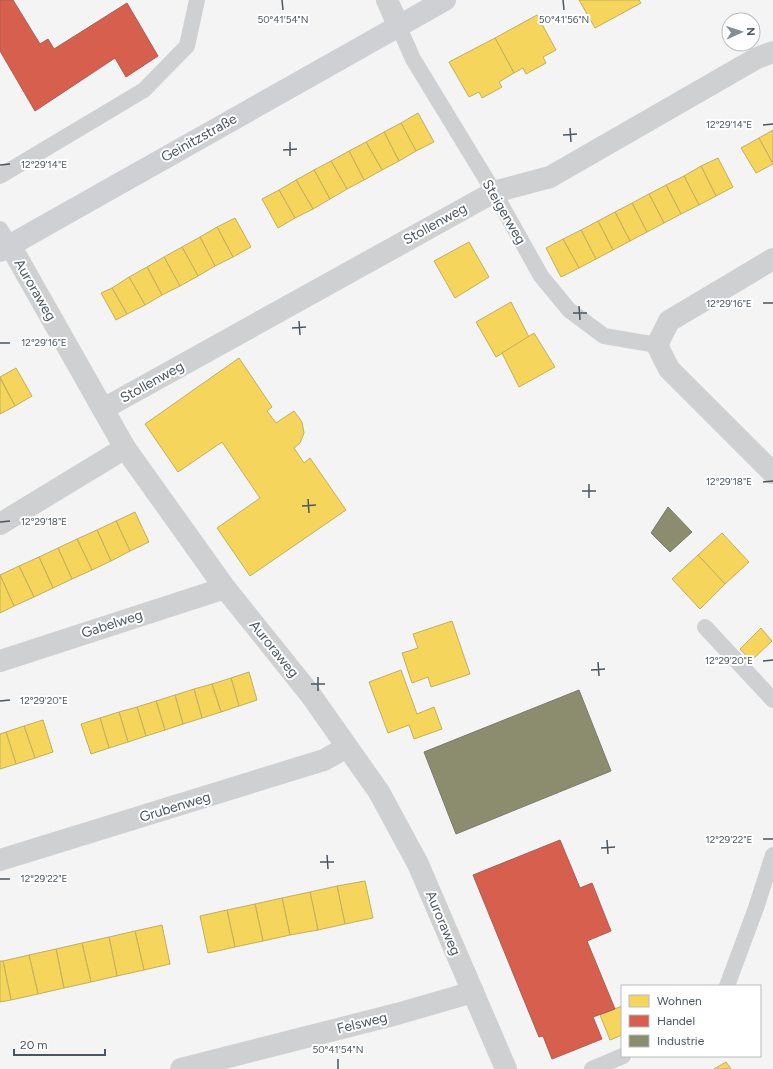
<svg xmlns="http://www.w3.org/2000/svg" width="773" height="1069" font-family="Figtree,sans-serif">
<rect width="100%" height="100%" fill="#f4f4f4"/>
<!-- homes -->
<g fill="#f6d55c" stroke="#c2af5e">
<path d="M579,0h60l2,3 -46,25z"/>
<path d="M537,15l19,35 -13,7 3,6 -20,11 -3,-6 -9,5 -19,-35z"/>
<path d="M495,38l19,35 -15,9 3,5 -20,11 -3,-6 -10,5 -20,-35z"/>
<path d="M418,113l16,29 -18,9 -15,-28z"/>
<path d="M401,123l15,28 -17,10 -15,-29z"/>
<path d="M773,130v34l-14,-26z"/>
<path d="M384,132l15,29 -17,9 -16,-28z"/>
<path d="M759,138l14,26 -17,9 -15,-25z"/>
<path d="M366,142l16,28 -18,10 -15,-29z"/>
<path d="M349,151l15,29 -17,9 -16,-28z"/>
<path d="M718,158l15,29 -17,9 -15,-30z"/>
<path d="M331,161l16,28 -17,10 -16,-29z"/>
<path d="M701,166l15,30 -17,9 -15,-29z"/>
<path d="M314,170l16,29 -17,10 -17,-29z"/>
<path d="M684,176l15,29 -18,9 -15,-29z"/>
<path d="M296,180l17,29 -18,9 -16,-28z"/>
<path d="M666,185l15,29 -17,9 -15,-29z"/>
<path d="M279,190l16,28 -17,10 -16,-29z"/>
<path d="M649,194l15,29 -17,9 -15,-29z"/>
<path d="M632,203l15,29 -17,9 -15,-29z"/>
<path d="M615,212l15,29 -17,9 -15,-29z"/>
<path d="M235,218l16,29 -18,10 -16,-30z"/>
<path d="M598,221l15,29 -17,9 -15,-29z"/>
<path d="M217,227l16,30 -18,9 -15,-29z"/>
<path d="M581,230l15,29 -17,9 -16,-29z"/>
<path d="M200,237l15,29 -17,10 -16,-29z"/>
<path d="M563,239l16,29 -18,9 -15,-29z"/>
<path d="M469,242l20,35 -34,21 -21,-37z"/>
<path d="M182,247l16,29 -18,10 -16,-29z"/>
<path d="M164,257l16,29 -18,9 -15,-28z"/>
<path d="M147,267l15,28 -17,10 -16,-28z"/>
<path d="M129,277l16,28 -18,9 -15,-26z"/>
<path d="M112,288l15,26 -11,6 -15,-27z"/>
<path d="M511,302l18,35 -33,20 -20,-35z"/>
<path d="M534,333l21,34 -36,20 -17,-34z"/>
<path d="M239,358l33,49 -5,4 9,12 18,-12 8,11 2,11 -4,10 -6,5 10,15 6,-5 36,52 -96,66 -33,-48 43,-30 -38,-56 -44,30 -33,-48z"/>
<path d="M16,368l16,28 -17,10 -15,-29z"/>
<path d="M0,378l15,28 -15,8z"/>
<path d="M135,512l14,30 -19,9 -14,-30z"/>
<path d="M116,521l14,30 -19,10 -14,-31z"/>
<path d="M97,530l14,31 -19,9 -15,-31z"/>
<path d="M722,533l27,29 -24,22 -27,-29z"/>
<path d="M77,539l15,31 -20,9 -14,-31z"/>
<path d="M58,548l14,31 -19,9 -14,-31z"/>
<path d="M698,555l27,29 -25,25 -28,-30z"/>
<path d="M39,557l14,31 -19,9 -15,-31z"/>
<path d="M19,566l15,31 -20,9 -14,-31z"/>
<path d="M0,575l14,31 -14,7z"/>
<path d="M452,621l18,53 -39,13 -3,-10 -16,6 -10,-30 16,-5 -5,-14z"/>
<path d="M761,628l11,13 -21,20 -11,-12z"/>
<path d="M401,670l16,44 17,-7 8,22 -28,10 -5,-14 -21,8 -19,-51z"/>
<path d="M249,672l8,28 -18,6 -8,-28z"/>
<path d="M231,678l8,28 -18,6 -9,-28z"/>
<path d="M212,684l9,28 -19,6 -8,-29z"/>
<path d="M194,689l8,29 -19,6 -8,-29z"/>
<path d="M175,695l8,29 -18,6 -9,-29z"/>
<path d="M156,701l9,29 -19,6 -9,-29z"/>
<path d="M137,707l9,29 -18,6 -9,-30z"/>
<path d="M119,712l9,30 -19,6 -9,-30z"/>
<path d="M100,718l9,30 -18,6 -10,-30z"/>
<path d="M43,720l10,32 -18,6 -11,-32z"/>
<path d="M24,726l11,32 -19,6 -10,-32z"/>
<path d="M6,732l10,32 -16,5v-35z"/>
<path d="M365,881l8,37 -28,6 -8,-38z"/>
<path d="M337,886l8,38 -27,6 -8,-38z"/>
<path d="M310,892l8,38 -28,5 -8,-37z"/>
<path d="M282,898l8,37 -27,6 -8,-37z"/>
<path d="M255,904l8,37 -28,6 -8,-37z"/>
<path d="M227,910l8,37 -27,6 -8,-37z"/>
<path d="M162,925l8,39 -26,6 -9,-39z"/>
<path d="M135,931l9,39 -27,6 -8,-39z"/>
<path d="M109,937l8,39 -26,6 -9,-39z"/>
<path d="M82,943l9,39 -27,6 -8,-39z"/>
<path d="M56,949l8,39 -26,6 -9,-39z"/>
<path d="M29,955l9,39 -27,6 -8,-39z"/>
<path d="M0,961h3l8,39 -11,2z"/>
<path d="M622,1006v29l-12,5 -10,-25z"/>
<path d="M726,1062l5,7h-17z"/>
</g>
<!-- shops -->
<g fill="#d6604d" stroke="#ac5d53">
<path d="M0,0h13l27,44 8,-5 6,10 73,-46 31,53 -32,21 -11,-19 -80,53 -35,-60z"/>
<path d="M560,840l20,48 12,-5 19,48 -24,10 28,68 -22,8 9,22 -50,20 -9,-23 -4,1 -66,-162z"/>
</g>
<!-- industry -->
<g fill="#8c8c6e" stroke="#787c6a">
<path d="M668,507l24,25 -22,20 -19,-19z"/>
<path d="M579,690l32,81 -155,63 -32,-82z"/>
</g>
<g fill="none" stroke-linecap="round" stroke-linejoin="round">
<!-- service -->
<g stroke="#ced0d2" stroke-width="16">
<path d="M398,25l15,34 81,133 47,84 28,34 35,26 53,9"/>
<path d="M0,176l144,-86 43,-44 10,-46"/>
<path d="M0,229l10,16"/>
<path d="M705,627l68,73"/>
<path d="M727,986l29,-78 17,-53"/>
<path d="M592,1069l31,-13"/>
</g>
<!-- minor -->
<g stroke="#ced0d2" stroke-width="22">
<path d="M387,0l11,25"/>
<path d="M10,245l115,203 100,140 85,106 69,98 39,72 88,205"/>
<path d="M773,259l-104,62 -12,24 12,24 104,104"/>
<path d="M103,409l391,-217 56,-15 207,-119 16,-6"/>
<path d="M0,524l125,-76"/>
<path d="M0,661l225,-73"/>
<path d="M0,860l324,-100 23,-13"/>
<path d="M181,1069l216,-55 76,-22"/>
</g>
<!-- secondary -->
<path stroke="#ced0d4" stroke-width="22" d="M0,251l445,-251"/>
</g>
<!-- ticks -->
<path fill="none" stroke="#4a5661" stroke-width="1.5" d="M282,0l1,10M563,0l1,10M763,125l10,-1M570,128l1,14M563,135l14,-1M290,142v14M283,150l14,-1M0,165l10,-1M763,303h10M579,306l1,14M573,313h14M299,321l1,14M292,328l14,-1M0,343h10M763,482l10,-1M589,484v14M582,491h14M308,499l1,14M302,506l14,-1M0,522l10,-1M763,661l10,-1M598,662l1,14M591,670l14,-1M318,677v14M311,684h14M0,701l10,-1M763,839h10M607,840l1,14M601,848l14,-1M327,855l1,14M320,862h14M0,879h10M338,1059v10"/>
<g text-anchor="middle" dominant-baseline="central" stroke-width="4" stroke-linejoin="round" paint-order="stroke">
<!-- street labels -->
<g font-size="14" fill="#4a5661" stroke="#fff">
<text transform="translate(199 138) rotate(-29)">Geinitzstraße</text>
<text transform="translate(504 212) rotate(60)">Steigerweg</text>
<text transform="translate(435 224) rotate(-29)">Stollenweg</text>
<text transform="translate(35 290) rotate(60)">Auroraweg</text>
<text transform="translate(152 382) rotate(-29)">Stollenweg</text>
<text transform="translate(112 624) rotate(-18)">Gabelweg</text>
<text transform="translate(274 649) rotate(51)">Auroraweg</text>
<text transform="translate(175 807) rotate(-17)">Grubenweg</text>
<text transform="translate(443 923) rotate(67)">Auroraweg</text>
<text transform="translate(362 1023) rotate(-14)">Felsweg</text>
</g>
</g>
<g font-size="10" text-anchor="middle" fill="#4a5661" stroke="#fff" stroke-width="4" stroke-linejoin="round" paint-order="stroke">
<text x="283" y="23">50°41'54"N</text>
<text x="564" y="23">50°41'56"N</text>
<text x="729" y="128">12°29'14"E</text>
<text x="44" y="168">12°29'14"E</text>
<text x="729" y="307">12°29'16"E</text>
<text x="44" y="346">12°29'16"E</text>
<text x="729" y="485">12°29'18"E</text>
<text x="44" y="525">12°29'18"E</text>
<text x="729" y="664">12°29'20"E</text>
<text x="44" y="704">12°29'20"E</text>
<text x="729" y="843">12°29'22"E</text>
<text x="44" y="882">12°29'22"E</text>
<text x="338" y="1053">50°41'54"N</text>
</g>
<!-- legend -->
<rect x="621" y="985" width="140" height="72" fill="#ffffff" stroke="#b7bbc0"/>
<rect x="629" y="995" width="20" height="12" fill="#f6d55c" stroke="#b7bbc0"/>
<text x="657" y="1005" font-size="12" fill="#4a5661">Wohnen</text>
<rect x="629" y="1015" width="20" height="12" fill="#d6604d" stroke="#b7bbc0"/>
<text x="657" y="1025" font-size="12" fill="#4a5661">Handel</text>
<rect x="629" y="1035" width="20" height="12" fill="#8c8c6e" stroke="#b7bbc0"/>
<text x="657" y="1045" font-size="12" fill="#4a5661">Industrie</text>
<!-- north arrow -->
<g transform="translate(741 32) rotate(87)"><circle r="19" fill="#ffffff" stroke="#b7bbc0"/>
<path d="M0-3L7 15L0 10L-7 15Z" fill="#868d94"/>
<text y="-6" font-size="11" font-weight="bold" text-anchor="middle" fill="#4a5661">N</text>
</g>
<!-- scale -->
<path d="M14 1049v6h91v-6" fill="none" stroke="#4a5661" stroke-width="2"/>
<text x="20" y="1049" font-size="12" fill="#4a5661" stroke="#ffffff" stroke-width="3" paint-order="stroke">20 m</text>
</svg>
